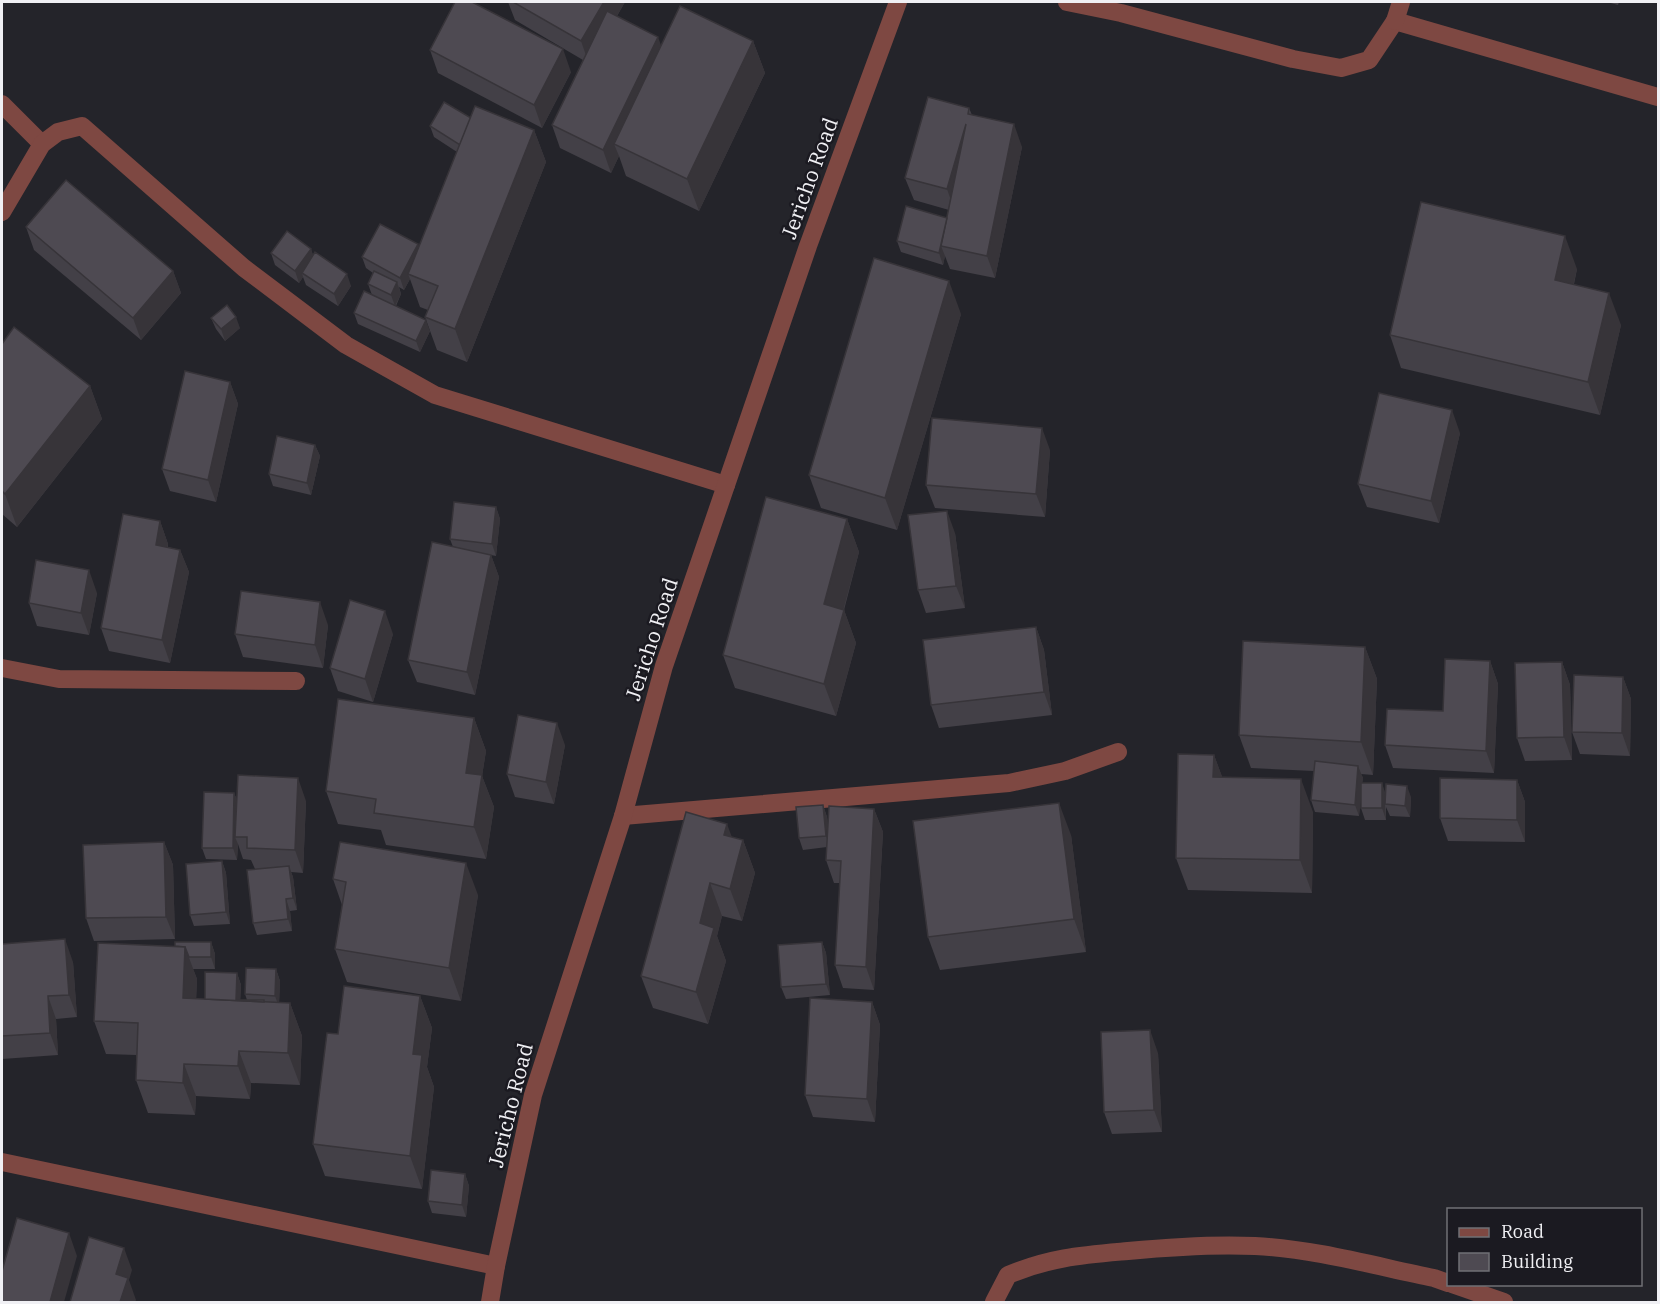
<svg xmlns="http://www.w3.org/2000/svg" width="1660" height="1304" font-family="'IBM Plex Serif',serif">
<rect width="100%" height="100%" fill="#24242a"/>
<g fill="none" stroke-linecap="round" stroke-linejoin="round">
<!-- minor -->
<g stroke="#7e4842" stroke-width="18">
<path d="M1067,2l54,11 172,46 48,9 28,-8 26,-39 263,76"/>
<path d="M1395,21l6,-19"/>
<path d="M2,104l40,40"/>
<path d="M2,212l40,-68 16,-12 24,-6 162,142 102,77 89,50 291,90"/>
<path d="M2,668l57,11 237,2"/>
<path d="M623,816l386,-33 56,-12 53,-19"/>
<path d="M2,1162l494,104"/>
<path d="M1452,1284l52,18"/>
<path d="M994,1302l14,-27c43,-18 75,-20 120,-24 42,-4 85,-7 127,-5 60,3 120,20 179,32l14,5"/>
</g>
<!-- tertiary -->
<path stroke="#7e4842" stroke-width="18" d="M490,1302l6,-36 37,-171 90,-279 41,-150 144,-420 90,-244"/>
</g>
<!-- wall -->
<g fill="#434047">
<path d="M508,2h117l-8,14 44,30 92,-5 12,32 -66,138 -73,-35 -7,-20 -8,17 -51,-25 -8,-23 31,-65 -68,-40z"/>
<path d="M1607,2h12l-1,3z"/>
<path d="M430,50l141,22 -29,56 -104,-55z"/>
<path d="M969,108l3,7 50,32 -27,131 -45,-9 -5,-13 -2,9 -42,-13 -4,-11 50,-23 2,-8 -35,-10 -9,-22z"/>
<path d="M471,118l63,12 12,32 -79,200 -30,-12 -12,-33 3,-7 -8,-3 -10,-28 -6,11 -5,-3 2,7 -5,12 34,25 -10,21 -62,-28 -4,-11 18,-18 -4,-11 5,-11 -7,-5 -4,-11 56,-13 1,3 38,-95 -23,-15 -4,-11z"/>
<path d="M26,227l147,44 8,22 -40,47 -107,-90z"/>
<path d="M311,249l2,7 38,30 -13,20 -32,-21 -3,-8 -4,6 -24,-18 -4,-12z"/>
<path d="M1577,269l-3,15 47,41 -21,90 -199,-47 -11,-33z"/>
<path d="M961,314l-64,216 -76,-22 -12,-33z"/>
<path d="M211,318l29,10 -15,13 -9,-12z"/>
<path d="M2,344l88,42 12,33 -85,108 -15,-13z"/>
<path d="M230,382l8,22 -22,98 -46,-11 -8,-22z"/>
<path d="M1460,433l-21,90 -72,-16 -9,-23z"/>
<path d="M315,445l5,11 -9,39 -38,-9 -4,-12z"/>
<path d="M1050,450l-5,67 -110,-9 -9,-23z"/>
<path d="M496,507l4,12 -4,37 -5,-1 8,22 -24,118 -58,-13 -9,-22 45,-113 -3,-8z"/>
<path d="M847,519l12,33 -15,58 12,33 -20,73 -101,-28 -12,-33z"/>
<path d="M160,521l8,23v3l12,3 9,22 -19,91 -61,-12 -8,-23z"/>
<path d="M955,533l10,75 -39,5 -8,-23z"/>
<path d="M97,593l-8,42 -52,-9 -8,-23z"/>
<path d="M328,625l-5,43 -80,-11 -8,-23z"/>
<path d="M1036,627l8,23 8,65 -113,13 -8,-23z"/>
<path d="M393,634l-20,68 -35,-11 -8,-23z"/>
<path d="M1365,647l12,32 -4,96 -12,-1 2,4 -1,5 24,10 25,4 -1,20 -20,-1 -4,-9v13h-21l-4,-12v-14l-2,22 -44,-4 -4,-12 3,-29 -63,-3 -12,-33z"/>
<path d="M1490,661l8,23 -4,89 -101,-5 -8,-23 58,-34z"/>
<path d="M1562,662l8,23 2,75 -47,1 -8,-23z"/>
<path d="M1623,677l8,22 -1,57 -50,-2 -8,-22z"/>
<path d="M474,718l12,33 -4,25 12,31 -8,52 -100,-14 -5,-15 -43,-6 -12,-33z"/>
<path d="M565,745l-11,59 -39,-7 -8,-23z"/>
<path d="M1214,755l8,22 91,35 -1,81 -124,-3 -12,-32z"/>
<path d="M1517,780l8,22v40l-77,-1 -8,-23z"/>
<path d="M234,793l3,7 69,1 -3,72 -12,-1 2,5 4,33 -7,1 2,20 -35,4 -4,-12 2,-54 -4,-9 -8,-1 -5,-15 -1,16 -31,-1 -4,-11z"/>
<path d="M823,805l4,12 1,8 46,-16 9,23 -9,158 -31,-2 -8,-23 5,-82h-6l-8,-23 1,-13 -24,3 -4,-12z"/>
<path d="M1071,835l15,117 -146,18 -12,-33z"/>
<path d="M732,837l11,3 12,33 -13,48 -20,-5 -5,20 9,25 -18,63 -55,-16 -12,-32z"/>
<path d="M164,842l9,23 2,74 -81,2 -8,-23z"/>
<path d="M222,861l4,12 4,51 -36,2 -4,-11z"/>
<path d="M333,879l145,16 -17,106 -114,-19 -12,-33 7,-44z"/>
<path d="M211,942l4,12v15h-22l4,10 -1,20h9l32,-26 4,12 -1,15h7l-2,-6 31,-25 4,12 -1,22h11l12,33 -2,49 -49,-2 -1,16 -54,-3 -1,19 -47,-2 -12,-33v-25l-30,-1 -12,-33 81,-75z"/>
<path d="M822,942l4,11 4,42 -44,4 -5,-12z"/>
<path d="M2,944l71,18 4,55 -21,2 2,36 -56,4z"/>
<path d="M420,996l12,32 -5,39 7,20 -12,102 -97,-13 -12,-32 25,-110z"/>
<path d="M872,1002l8,23 -5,97 -62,-5 -8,-22z"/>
<path d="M1158,1053l4,79 -50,2 -8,-22z"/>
<path d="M465,1174l4,12 -3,31 -34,-4 -4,-12z"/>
</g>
<!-- shaded-wall -->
<g fill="#373439">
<path d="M604,2h21l-36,62 -8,-23z"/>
<path d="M658,37l8,22 -52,85 5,12 -8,17 -8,-23z"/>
<path d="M753,41l12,32 -66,138 -12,-32z"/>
<path d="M563,49l8,23 -29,56 -8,-23z"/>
<path d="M966,124l-11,88 -8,-23z"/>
<path d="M1014,124l8,23 -27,131 -8,-22z"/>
<path d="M534,130l12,32 -79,200 -12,-33z"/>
<path d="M948,218l-7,28 4,10 -2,9 -4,-12z"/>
<path d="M1565,236l12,33 -10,43 -12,-32z"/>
<path d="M418,244l4,12 -14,18 2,5 -6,11 -4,-12z"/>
<path d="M311,249l4,11 -13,13 1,4 -4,6 -4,-12z"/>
<path d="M173,271l8,22 -40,47 -8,-22z"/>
<path d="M347,274l4,12 -13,20 -4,-12z"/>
<path d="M949,281l12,33 -64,216 -12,-32z"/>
<path d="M397,282l4,12 -6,12 -4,-11z"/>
<path d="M1609,293l12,32 -21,90 -12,-33z"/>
<path d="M236,317l4,11 -15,13 -4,-12z"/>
<path d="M426,320l4,11 -10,21 -4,-11z"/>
<path d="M230,382l8,22 -22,98 -8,-22z"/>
<path d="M90,386l12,33 -85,108 -12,-33z"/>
<path d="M1452,410l8,23 -21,90 -8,-22z"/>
<path d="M1042,428l8,22 -5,67 -9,-23z"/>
<path d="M315,445l5,11 -9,39 -4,-12z"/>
<path d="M496,507l4,12 -4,37 -4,-12z"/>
<path d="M947,511l8,22 10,75 -9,-22z"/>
<path d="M847,519l12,33 -23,85 -12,-33z"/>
<path d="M160,521l8,23 -4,23 -8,-22z"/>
<path d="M180,550l9,22 -19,91 -8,-23z"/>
<path d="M491,555l8,22 -24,118 -8,-23z"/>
<path d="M89,570l8,23 -8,42 -8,-22z"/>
<path d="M320,602l8,23 -5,43 -8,-23z"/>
<path d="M844,610l12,33 -20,73 -12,-32z"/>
<path d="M385,611l8,23 -20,68 -8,-23z"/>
<path d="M1036,627l8,23 8,65 -8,-23z"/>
<path d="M1365,647l12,32 -4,96 -12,-33z"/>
<path d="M1490,661l8,23 -4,89 -8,-22z"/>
<path d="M1562,662l8,23 2,75 -8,-23z"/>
<path d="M1623,677l8,22 -1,57 -8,-23z"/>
<path d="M474,718l12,33 -4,25 12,31 -8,52 -12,-32 -8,-54z"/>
<path d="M557,723l8,22 -11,59 -8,-22z"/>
<path d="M1214,755l12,32 -13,-10z"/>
<path d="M1358,766l5,12 -4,38 -4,-11z"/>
<path d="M298,778l8,23 -3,72 -8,-23z"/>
<path d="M1301,779l12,33 -1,81 -12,-33z"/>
<path d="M1517,780l8,22v40l-8,-22z"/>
<path d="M1382,783l4,12 -1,9 1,16 -4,-12z"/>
<path d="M1407,786l4,11 -1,20 -5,-11z"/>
<path d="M234,793l5,12 -4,32 3,7 -1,16 -4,-12z"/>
<path d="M1059,803l12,32 15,117 -12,-33z"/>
<path d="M823,805l4,12 3,30 -4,-11z"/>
<path d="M874,809l9,23 -9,158 -8,-23z"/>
<path d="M727,824l12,32 4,-16 12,33 -13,48 -12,-32 -6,-54z"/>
<path d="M164,842l9,23 2,74 -9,-22z"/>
<path d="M222,861l4,12 4,51 -4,-12z"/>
<path d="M466,863l12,32 -17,106 -12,-33z"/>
<path d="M289,866l4,11 4,33 -4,-12z"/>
<path d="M710,883l12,33 -5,20 9,25 -18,63 -12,-32 4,-69z"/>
<path d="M286,899l4,12 2,20 -4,-12z"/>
<path d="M65,939l8,23 4,55 -8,-22z"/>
<path d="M211,942l4,12v15l-4,-12z"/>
<path d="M822,942l4,11 4,42 -4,-11z"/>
<path d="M185,947l12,32 -2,52 -12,-33z"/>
<path d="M276,969l4,12 -1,26 -4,-11z"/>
<path d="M237,973l4,12 -1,26 -4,-11z"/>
<path d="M48,996l8,23 2,36 -8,-22z"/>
<path d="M420,996l12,32 -5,39 7,20 -12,102 -12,-33 3,-102z"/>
<path d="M872,1002l8,23 -5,97 -8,-23z"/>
<path d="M290,1003l12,33 -2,49 -12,-32z"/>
<path d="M1150,1030l8,23 4,79 -8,-22z"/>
<path d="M239,1051l12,32 -1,16 -12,-33z"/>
<path d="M184,1064l12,32 -1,19 -12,-32z"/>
<path d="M465,1174l4,12 -3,31 -4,-12z"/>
<path d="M69,1233l8,23 -13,46h-14z"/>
<path d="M124,1248l8,22 -3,10 7,20 -1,2h-15l-4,-28z"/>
</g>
<!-- building -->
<g fill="#4e4a52" stroke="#373439" stroke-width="1.5">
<path d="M455,2h17l91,47 -29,56 -104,-55z"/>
<path d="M513,2h91l-23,39z"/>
<path d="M680,6l73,35 -66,138 -73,-35z"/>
<path d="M607,11l51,26 -55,113 -51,-25z"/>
<path d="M928,97l41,11 -1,6 46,10 -27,132 -46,-10 25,-122 -19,65 -42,-11z"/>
<path d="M444,102l27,16 -11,27 -30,-19z"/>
<path d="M475,106l59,24 -79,199 -30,-12 13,-31 -30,-12z"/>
<path d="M66,180l107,91 -40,47 -107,-91z"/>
<path d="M1421,202l144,34 -10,44 54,13 -21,89 -198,-47z"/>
<path d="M906,206l41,12 -8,35 -42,-12z"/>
<path d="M380,224l38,20 -18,34 -38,-21z"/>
<path d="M287,231l24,18 -16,22 -24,-18z"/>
<path d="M315,252l32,22 -13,20 -32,-21z"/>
<path d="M874,258l75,23 -64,217 -76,-23z"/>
<path d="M374,271l23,11 -6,13 -23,-11z"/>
<path d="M364,291l62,29 -10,21 -62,-28z"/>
<path d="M227,305l9,12 -15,12 -10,-11z"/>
<path d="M14,327l76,59 -85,108 -3,-3v-147z"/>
<path d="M185,371l45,11 -22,98 -46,-11z"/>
<path d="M1379,393l73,17 -21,91 -73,-17z"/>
<path d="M932,418l110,10 -6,66 -110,-9z"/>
<path d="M277,436l38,9 -8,38 -38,-9z"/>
<path d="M766,497l81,22 -23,85 20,6 -20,74 -101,-29z"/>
<path d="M454,502l42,5 -4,37 -42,-5z"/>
<path d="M947,511l9,75 -38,4 -10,-75z"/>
<path d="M123,514l37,7 -4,24 24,5 -18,90 -61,-12z"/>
<path d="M432,542l59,13 -24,117 -59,-12z"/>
<path d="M36,560l53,10 -8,43 -52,-10z"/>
<path d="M241,591l79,11 -5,43 -80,-11z"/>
<path d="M350,600l35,11 -20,68 -35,-11z"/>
<path d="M1036,627l8,65 -113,13 -8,-65z"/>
<path d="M1243,641l122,6 -4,95 -122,-7z"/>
<path d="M1445,659l45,2 -4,90 -101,-6 2,-36 56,2z"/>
<path d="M1562,662l2,75 -47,1 -2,-75z"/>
<path d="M1574,675l49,2 -1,56 -50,-1z"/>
<path d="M338,699l136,19 -8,55 16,2 -8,52 -100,-14 2,-14 -50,-8z"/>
<path d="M518,715l39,8 -11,59 -39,-8z"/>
<path d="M1178,754l36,1 -1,22 88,2 -1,81 -124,-2z"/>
<path d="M1315,761l43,5 -3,39 -44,-5z"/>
<path d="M238,775l60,3 -3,72 -48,-2v-11h-12z"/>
<path d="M1440,778l77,2v40l-77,-2z"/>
<rect x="1361" y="783" width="21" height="25"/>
<path d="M1386,784l21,2 -2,20 -20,-2z"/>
<path d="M204,792l30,1 -1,55h-31z"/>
<path d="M1059,803l15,116 -146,18 -15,-116z"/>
<path d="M823,805l3,31 -27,2 -3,-31z"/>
<path d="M829,806l45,3 -8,158 -31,-2 6,-104 -15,-1z"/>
<path d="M686,812l41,12 -3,11 19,5 -13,49 -20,-6 -10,40 14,5 -18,64 -55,-16z"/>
<path d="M164,842l2,75 -80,1 -3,-73z"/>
<path d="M340,842l126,21 -17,105 -114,-19 11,-67 -13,-3z"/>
<path d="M222,861l4,51 -36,3 -4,-51z"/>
<path d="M289,866l4,32 -7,1 2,20 -35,4 -6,-53z"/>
<path d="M65,939l4,56 -21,1 2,37 -48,3v-92z"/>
<path d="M175,942h36v15h-22l-4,-10 -10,-1z"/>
<path d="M822,942l4,42 -45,3 -3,-42z"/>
<path d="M98,943l87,4 -2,51 107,5 -2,50 -49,-2 -1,15 -54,-2 -1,19 -47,-3 2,-57 -44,-2z"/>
<path d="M246,968l30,1 -1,27 -30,-2z"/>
<path d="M205,972l32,1 -1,27h28v2l-59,-3z"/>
<path d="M344,986l76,10 -7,58 9,1 -12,101 -97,-12 14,-111 11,1z"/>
<path d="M810,998l62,4 -5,97 -62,-4z"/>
<path d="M1150,1030l4,80 -50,2 -3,-80z"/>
<path d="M431,1170l34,4 -3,31 -34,-4z"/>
<path d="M17,1218l52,15 -19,69h-48v-31z"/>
<path d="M89,1237l35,11 -8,26 12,4 -8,24h-50z"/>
</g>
<g text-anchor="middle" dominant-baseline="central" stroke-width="5" stroke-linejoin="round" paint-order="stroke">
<!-- street labels -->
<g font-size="21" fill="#f0f0f4" stroke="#1b1a21">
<text transform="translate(809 178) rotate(-70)">Jericho Road</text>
<text transform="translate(651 639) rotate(-72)">Jericho Road</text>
<text transform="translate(510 1105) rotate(-76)">Jericho Road</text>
</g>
</g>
<!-- border -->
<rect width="1660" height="1304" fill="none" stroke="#f0f0f4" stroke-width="6"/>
<!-- legend -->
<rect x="1447" y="1208" width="195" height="78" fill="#1b1a21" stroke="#707075" stroke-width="1.5"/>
<rect x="1459" y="1228" width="30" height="9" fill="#7e4842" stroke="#707075" stroke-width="1.5"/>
<text x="1501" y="1238" font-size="18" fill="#f0f0f4">Road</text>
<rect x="1459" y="1253" width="30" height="18" fill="#4e4a52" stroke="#707075" stroke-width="1.5"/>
<text x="1501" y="1268" font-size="18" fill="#f0f0f4">Building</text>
</svg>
